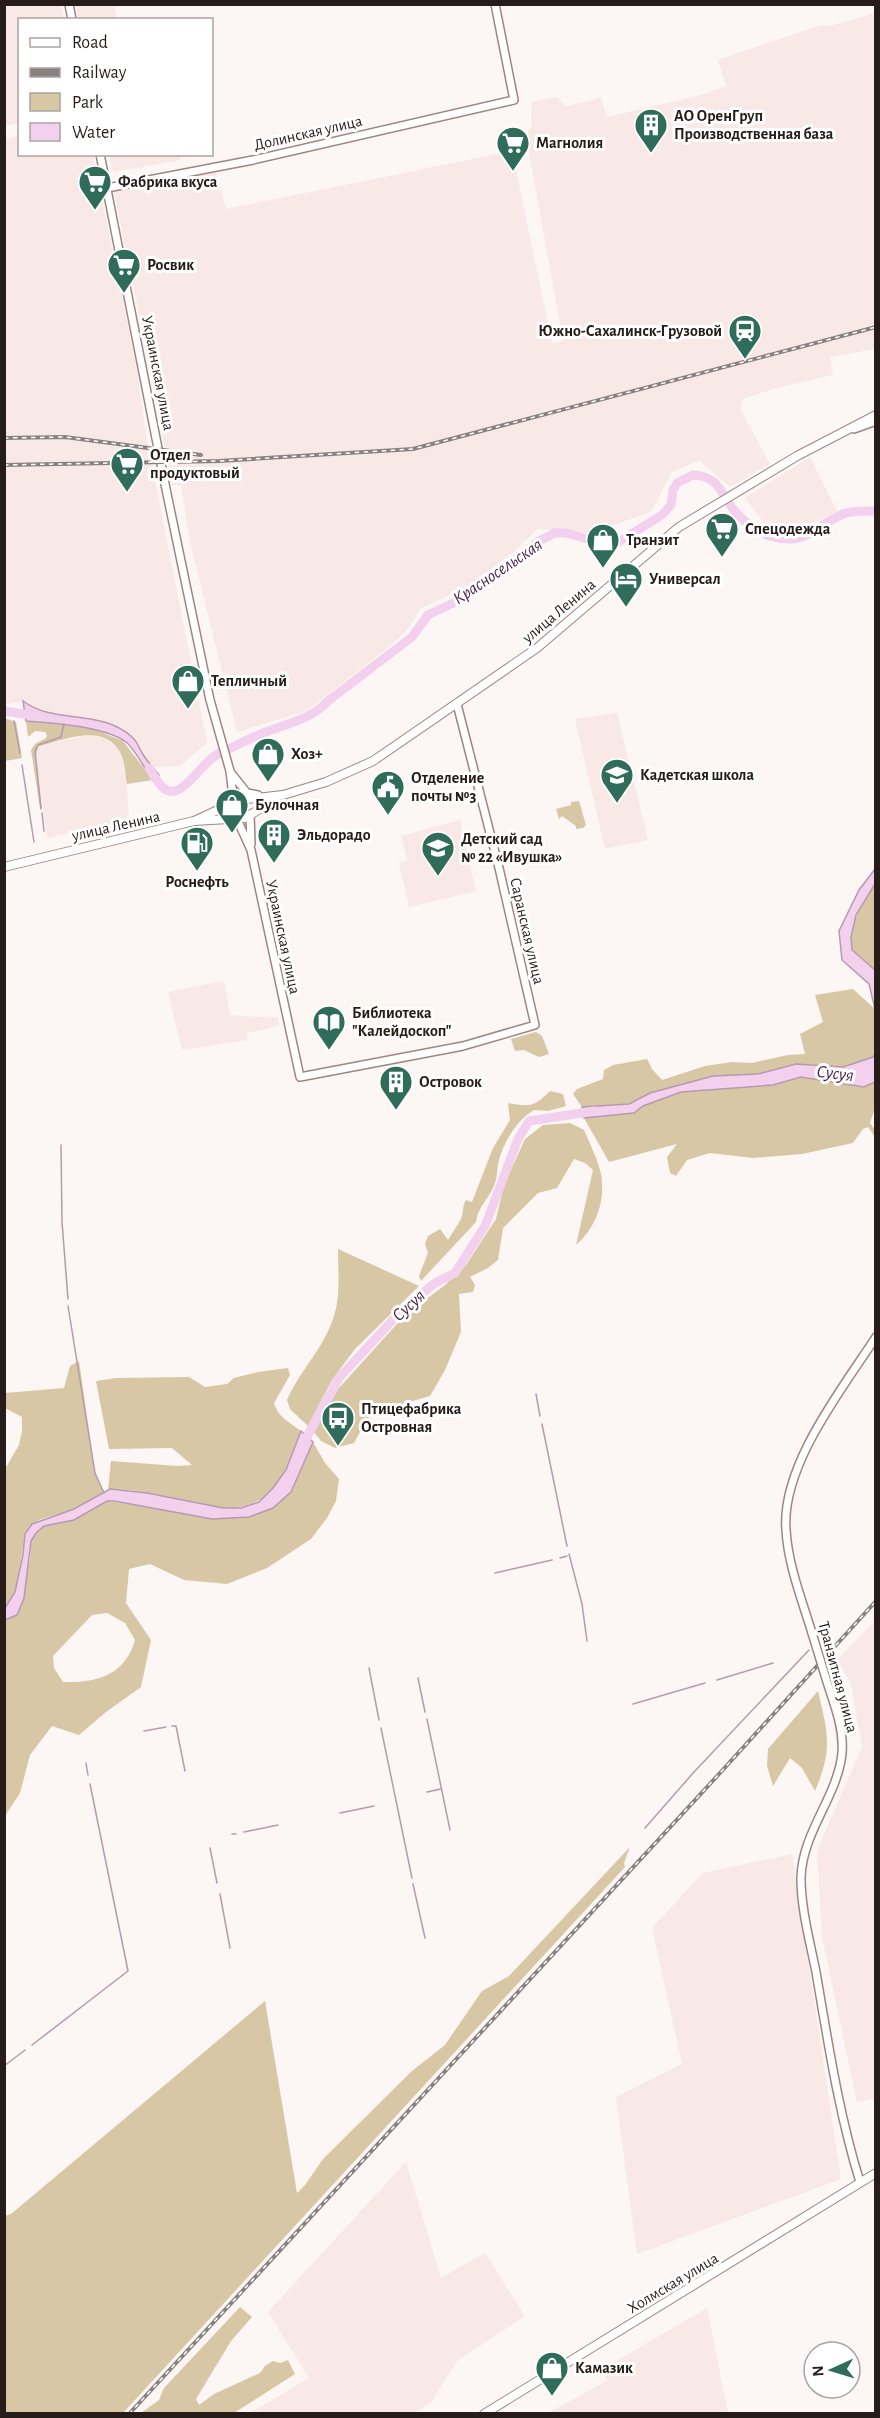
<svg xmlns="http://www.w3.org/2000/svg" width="880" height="2418" font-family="'Alegreya Sans',sans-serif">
<rect width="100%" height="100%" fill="#fcf6f5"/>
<!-- built -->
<g fill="#f8e9e6">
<path d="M4,5h57l3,14 -44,1 -1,103 -14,3z"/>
<path d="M76,5h38l3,14 -39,-1z"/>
<path d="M875,13v336l-45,8 3,18 -60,14 -30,10 -3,10 30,55 -40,23 -31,-27 -28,13 -19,38 -59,22 -55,-4 -26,24 -41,32 -50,23 -13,21 -20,19 -82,63 -69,21 -47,-190 -9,-57h-9l-12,-63 5,-1 -10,-56 -7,-8 -34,-165 102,-20 10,37 286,-58 40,192 11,-2 -37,-205 6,-11 -1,-23 26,-5 9,9 35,-8 6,19 95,-22 24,-9 -8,-26 103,-35 9,1z"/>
<path d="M19,136l1,18 73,1 44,215 8,59 62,314 -27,23 -27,1 -12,-15 -8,-14 -31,-18 -62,-10 -17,-9 -18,4 -1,-565z"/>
<path d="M109,155h71l1,5 -68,12z"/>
<path d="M810,457l27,54 -43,22 -26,-5 -23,-30z"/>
<path d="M617,713l31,127 -43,9 -30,-130z"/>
<path d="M89,735l13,2 14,9 5,8 6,30 2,36 -82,18 -9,-65 -2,-18 3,-9z"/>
<path d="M460,820l16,71 -67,16 -10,-44 8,-3 -6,-24z"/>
<path d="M224,981l6,34 48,3 1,8 -32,7v7l-65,10 -14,-58z"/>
<path d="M875,1621l1,477 -19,4 -35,-165 -5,-86 45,-104 -11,-63 -14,-24z"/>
<path d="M792,1854l49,325 -204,75 -21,-157 66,-33 -30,-136 51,-55z"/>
<path d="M406,2162l35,116 44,-25 40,63 -68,45 -26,42 -17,10h-164l59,-35 -41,-66z"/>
<path d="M707,2308l21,105h-180l60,-33 -7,-10z"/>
</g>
<!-- green -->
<g fill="#d8c7a4" fill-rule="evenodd">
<path d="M4,718l12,4 6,36 -17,3z"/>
<path d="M26,721l65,7 32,13 30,39 -26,4c-2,-9 -2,-23 -7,-32 -17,-30 -56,-12 -81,-6l-3,9 6,53h-2l-9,-58 4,-6 11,-6 1,-3 -2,-3 -10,-1 -7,6z"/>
<path d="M579,801l7,24 -3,3 -7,1v-3l-14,-10 -3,3 -3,-10 15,-4v-3z"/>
<path d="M875,884v86l-23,-20c-3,-27 9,-44 23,-66z"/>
<path d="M853,989l22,20v45l-2,3 -30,10 -47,-3 -38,10 -45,2 -63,17 -21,11 -47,3 -9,-13 4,-5 26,-10 1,-9 9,-5 34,-6 5,10 10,11 43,-14 27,-4 20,1 36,-8 17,-1 -5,-20 23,-12 -8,-27z"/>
<path d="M536,1032l6,4 7,18 -10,3 -15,-7 -9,1 -4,-12z"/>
<path d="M801,1077l63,10 11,-5v26l-5,15 5,7v7l-7,-10 -5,2 -10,14 -51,11 -49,4 -43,-5 -23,7 -11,16 -6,-3 -3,-16 10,-13 -68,18 -25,-44 50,-5 9,-7 38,-14 92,-7z"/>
<path d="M550,1091l13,3 3,12 -18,5 -14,-1c-18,10 -32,35 -36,54 -1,7 -1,14 -3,19 -5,15 -17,23 -19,39l-55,59 -2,-5 9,-23 -3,-9 3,-8 12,-7 8,11c4,-7 9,-14 13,-21 3,-7 1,-13 5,-19l6,2 21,-54 17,-28 -2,-17c22,4 26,4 42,-12z"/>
<path d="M570,1123l14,7c6,14 14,30 17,44 5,26 -5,54 -25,71l17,-75 -8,-7 -11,-4 -17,29 -19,5 -35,35 -5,32 -10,8 -18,9 5,8 -2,7 -14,2 2,38 -16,38 -15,26 -48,14 -15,9 -13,24 -19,5 -14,-7 -8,-10 25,-42 67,-74 40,-30 21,-20 30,-46 8,-34 21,-46 18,-14z"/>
<path d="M338,1249l81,37 -64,63 -23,31 -24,46 -18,-17 -3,-9c12,-28 36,-51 46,-81 8,-21 5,-47 5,-70z"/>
<path d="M79,1361l16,112 8,19c-9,5 -19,12 -28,16 -11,6 -36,9 -44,17 -13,13 -6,62 -26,83v-139l14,-24 3,-14v-14l-17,-9v-15l59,-5 6,-22z"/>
<path d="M288,1368l2,7 -16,28c3,13 16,20 27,28 -5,12 -8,27 -15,39 -31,57 -77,36 -128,25 -15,-3 -35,-7 -50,-5l3,-29 66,5 15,-1 -20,-17 -63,1 -13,-68 20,-3 73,-1 16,10 22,-3 7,-6 24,-6z"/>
<path d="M313,1442l12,21 14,16 -3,22 -9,17 -16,21 -44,29 -40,16 -43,-4 -34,-16 -21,5 -3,34 25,37 -10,47 -35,25 -27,23 -27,-9 -22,29 -10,38 -15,23v-196l12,-5 13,-56 1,-18 5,-8 8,-7 30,-6 34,-19 68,10 35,8 80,-27zM107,1613l18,10 10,17c-10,35 -38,43 -72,42l-9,-14 -1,-12 39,-41z"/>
<path d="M818,1691c10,43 15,57 -3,100l-13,-23 -12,-10 -17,28 -6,-20 1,-17z"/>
<path d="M630,1847l-6,16 1,4 -502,546h-118v-197l6,-2 254,-213 32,192 8,-8 18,-26 89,-88 33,-26 37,-54 27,-15z"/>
<path d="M240,2307l12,10 -21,24 -35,58 3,6 15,-11 46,-21 5,-7 8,-5 7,2 8,-3 7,14 -61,39h-93l18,-13 5,-12z"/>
</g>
<!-- water -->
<g fill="#f4d0ef" stroke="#b69aaf" stroke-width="1.5">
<path d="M23,701c32,24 77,7 109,36 5,4 7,11 10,16 5,8 11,15 17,22l-6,5c-8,-10 -18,-31 -27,-38 -23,-16 -72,-19 -100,-21z"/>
<path d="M875,869v15l-19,31 -5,22 1,13 23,20v39l-6,-25 -27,-24 -3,-29 20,-41z"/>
<path d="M875,1054v28l-11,5 -63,-10 -28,8 -92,7 -38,14 -9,7 -50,5 -2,-11 47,-3 21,-11 63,-17 45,-2 38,-10 47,3 30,-10z"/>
<path d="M301,1431l12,11 -22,50 -18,16 -24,9 -37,2 -98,-18h-7l-33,19 -30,6 -8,7 -5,8 -7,57 -7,17 -12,5v-12l10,-16 8,-37 2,-21 7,-10 42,-15 36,-20 37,4 76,15h18l18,-6 14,-14 13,-18z"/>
</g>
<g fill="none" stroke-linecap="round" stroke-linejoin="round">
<!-- stream -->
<g stroke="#b69aaf" stroke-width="1.5">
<path d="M14,721l6,32"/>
<path d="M22,765l12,77"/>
<path d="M41,809l-6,-58 3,-6 23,-8 3,-13"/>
<path d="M42,813l2,18"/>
<path d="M61,1145l1,77 6,77"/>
<path d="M68,1306l27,167 9,20"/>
<path d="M536,1394l4,22"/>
<path d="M542,1424l25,122"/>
<path d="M569,1554l13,50 5,37"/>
<path d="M560,1558l7,-2"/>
<path d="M495,1573l57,-13"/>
<path d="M369,1668l10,52"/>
<path d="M418,1678l7,34"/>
<path d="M717,1680l56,-17"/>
<path d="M633,1704l72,-21"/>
<path d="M427,1719l23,111"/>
<path d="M172,1726h4l9,45"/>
<path d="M381,1728l31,150"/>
<path d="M144,1731l22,-4"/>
<path d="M86,1763l2,12"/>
<path d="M427,1792l14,-3"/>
<path d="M340,1813l34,-7"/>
<path d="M645,1828l49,-56 115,-122"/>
<path d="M244,1832l34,-7"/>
<path d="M232,1834h4"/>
<path d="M210,1848l7,35"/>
<path d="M413,1884l12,54"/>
<path d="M220,1894l10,54"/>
<path d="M32,2045l96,-74 -38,-187"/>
<path d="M4,2066l21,-16"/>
</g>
<!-- river -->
<g stroke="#f4d0ef" stroke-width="9">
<path d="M4,711l33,5"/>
<path d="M149,768c6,9 13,26 26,23 14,-3 30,-32 45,-38 12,-5 22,-11 34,-16 25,-12 55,-15 74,-36l84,-64 16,-22 40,-19 71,-55 16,-8h11l39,11h10l47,-29 9,-10 2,-15 4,-7 16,-8c24,1 28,16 40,34 8,11 24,23 37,27 37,11 44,-10 73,-22 10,-4 22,-3 33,-3"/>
<path d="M302,1446l37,-68 63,-68 33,-27 20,-10 30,-47 33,-87 11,-18 66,-10"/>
</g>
<!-- secondary casing -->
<g stroke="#9f8581" stroke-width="10">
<g id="secondary">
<path d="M69,4l3,16"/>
<path d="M100,154l67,340 43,206 20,71 4,33"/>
<path d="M107,188l146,-28 261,-60 -19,-96"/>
<path d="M854,429l22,-8"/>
<path d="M231,773l16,20 11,2"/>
<path d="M250,814l1,30"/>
<path d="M236,817l15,33 49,227 163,-31 72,-21 -36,-157 -42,-164"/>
<path d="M812,1633c-10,-33 -24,-68 -26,-103 -5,-64 56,-141 90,-193"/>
<path d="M827,1682c7,22 17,46 15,71 -4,43 -40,79 -41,125 0,31 9,64 15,94 12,70 23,143 44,210"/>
</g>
</g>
<!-- primary casing -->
<g stroke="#9f8581" stroke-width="10">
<g id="primary">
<path d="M194,821l45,-21 44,-5 43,-13 47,-21 164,-113 142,-121 118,-71 79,-41"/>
<path d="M4,867l190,-46 51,-3 31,-19"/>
<path d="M484,2414l392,-241"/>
</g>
</g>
<!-- secondary -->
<use href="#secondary" stroke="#fff" stroke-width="7"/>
<!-- primary -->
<use href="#primary" stroke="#fff" stroke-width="8"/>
<!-- rail casing -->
<g stroke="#89817f" stroke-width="4">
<g id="rail">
<path d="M4,438l61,-1 136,18"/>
<path d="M4,465l215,-4 194,-12 463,-122"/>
<path d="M129,2414l591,-641 156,-172"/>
</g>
</g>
<!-- rail -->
<use href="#rail" stroke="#fff" stroke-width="1.5" stroke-dasharray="4.5" stroke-linecap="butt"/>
<!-- secondary-bridge casing -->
<g stroke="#9f8581" stroke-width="10" stroke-linecap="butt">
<path id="secondary-bridge" d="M812,1633l15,49"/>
</g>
<!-- secondary-bridge -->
<use href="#secondary-bridge" stroke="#fff" stroke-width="7"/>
</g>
<!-- icons -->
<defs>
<g id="building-pin" transform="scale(1.725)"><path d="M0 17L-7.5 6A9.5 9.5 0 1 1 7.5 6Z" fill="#2f6c59" stroke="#fff"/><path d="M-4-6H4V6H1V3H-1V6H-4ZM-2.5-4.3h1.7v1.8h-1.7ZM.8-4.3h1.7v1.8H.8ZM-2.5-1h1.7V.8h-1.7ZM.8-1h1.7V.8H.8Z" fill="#fff"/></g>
<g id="supermarket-pin" transform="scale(1.725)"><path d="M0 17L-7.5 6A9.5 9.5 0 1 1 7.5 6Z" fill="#2f6c59" stroke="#fff"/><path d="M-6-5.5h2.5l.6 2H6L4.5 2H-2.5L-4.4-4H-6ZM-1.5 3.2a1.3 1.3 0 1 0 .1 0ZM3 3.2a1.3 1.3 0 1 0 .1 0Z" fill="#fff"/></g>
<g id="station-pin" transform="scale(1.725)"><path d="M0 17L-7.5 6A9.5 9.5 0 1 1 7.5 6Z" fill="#2f6c59" stroke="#fff"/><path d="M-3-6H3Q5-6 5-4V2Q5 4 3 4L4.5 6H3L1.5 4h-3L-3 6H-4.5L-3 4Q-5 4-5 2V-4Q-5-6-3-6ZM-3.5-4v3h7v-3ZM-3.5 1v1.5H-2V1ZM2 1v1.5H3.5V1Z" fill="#fff"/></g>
<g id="shop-pin" transform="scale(1.725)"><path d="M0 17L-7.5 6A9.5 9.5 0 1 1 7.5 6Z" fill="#2f6c59" stroke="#fff"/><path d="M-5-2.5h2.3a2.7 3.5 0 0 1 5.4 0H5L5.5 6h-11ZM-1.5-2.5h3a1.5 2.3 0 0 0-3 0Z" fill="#fff"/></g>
<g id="hotel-pin" transform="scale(1.725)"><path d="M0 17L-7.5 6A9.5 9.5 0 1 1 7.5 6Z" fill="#2f6c59" stroke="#fff"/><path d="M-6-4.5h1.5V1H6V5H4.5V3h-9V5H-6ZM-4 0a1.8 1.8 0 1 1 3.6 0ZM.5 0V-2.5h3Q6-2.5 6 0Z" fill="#fff"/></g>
<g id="school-pin" transform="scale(1.725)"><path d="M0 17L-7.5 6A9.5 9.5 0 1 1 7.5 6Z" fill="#2f6c59" stroke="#fff"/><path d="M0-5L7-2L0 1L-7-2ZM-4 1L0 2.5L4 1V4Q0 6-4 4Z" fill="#fff"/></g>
<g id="civic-pin" transform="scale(1.725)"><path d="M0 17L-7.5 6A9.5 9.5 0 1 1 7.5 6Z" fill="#2f6c59" stroke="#fff"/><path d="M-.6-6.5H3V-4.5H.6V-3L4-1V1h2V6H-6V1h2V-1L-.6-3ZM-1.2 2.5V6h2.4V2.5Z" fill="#fff"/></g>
<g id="fuel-pin" transform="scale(1.725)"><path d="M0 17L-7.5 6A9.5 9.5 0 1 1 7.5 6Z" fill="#2f6c59" stroke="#fff"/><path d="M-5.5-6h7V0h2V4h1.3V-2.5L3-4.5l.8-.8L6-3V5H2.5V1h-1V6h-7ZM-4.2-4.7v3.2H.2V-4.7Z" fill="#fff"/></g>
<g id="library-pin" transform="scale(1.725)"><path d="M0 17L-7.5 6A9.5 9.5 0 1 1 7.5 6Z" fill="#2f6c59" stroke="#fff"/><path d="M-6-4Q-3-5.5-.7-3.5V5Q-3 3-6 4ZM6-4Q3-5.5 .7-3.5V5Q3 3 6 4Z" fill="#fff"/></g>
<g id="bus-pin" transform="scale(1.725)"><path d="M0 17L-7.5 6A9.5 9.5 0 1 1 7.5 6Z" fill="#2f6c59" stroke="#fff"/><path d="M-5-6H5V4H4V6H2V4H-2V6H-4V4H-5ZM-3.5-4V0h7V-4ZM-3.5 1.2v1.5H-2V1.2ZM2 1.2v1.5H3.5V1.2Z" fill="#fff"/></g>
</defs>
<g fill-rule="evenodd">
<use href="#building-pin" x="651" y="125"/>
<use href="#supermarket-pin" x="513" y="143"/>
<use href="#supermarket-pin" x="95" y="182"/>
<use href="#supermarket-pin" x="124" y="265"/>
<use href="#station-pin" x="745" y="331"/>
<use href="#supermarket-pin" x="127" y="464"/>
<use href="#supermarket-pin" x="722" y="529"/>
<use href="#shop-pin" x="603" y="540"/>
<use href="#hotel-pin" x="626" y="579"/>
<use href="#shop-pin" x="188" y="681"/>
<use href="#shop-pin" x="268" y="754"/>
<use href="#school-pin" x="617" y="775"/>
<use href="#civic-pin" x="388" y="787"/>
<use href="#shop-pin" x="232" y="805"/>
<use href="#building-pin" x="274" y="835"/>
<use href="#fuel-pin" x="197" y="843"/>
<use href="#school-pin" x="438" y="848"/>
<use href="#library-pin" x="329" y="1022"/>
<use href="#building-pin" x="396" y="1082"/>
<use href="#bus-pin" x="338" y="1418"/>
<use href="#shop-pin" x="552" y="2368"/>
</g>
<g text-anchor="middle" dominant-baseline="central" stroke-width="6" stroke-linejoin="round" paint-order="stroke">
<!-- poi labels -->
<g font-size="16" font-weight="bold" fill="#261c1a" stroke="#fff" text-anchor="start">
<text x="674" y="116">АО ОренГруп<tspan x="674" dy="18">Производственная база</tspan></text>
<text x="536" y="143">Магнолия</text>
<text x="118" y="182">Фабрика вкуса</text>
<text x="147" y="265">Росвик</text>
<text x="722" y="331" text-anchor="end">Южно-Сахалинск-Грузовой</text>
<text x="150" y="455">Отдел<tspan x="150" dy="18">продуктовый</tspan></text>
<text x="745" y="529">Спецодежда</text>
<text x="626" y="540">Транзит</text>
<text x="649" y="579">Универсал</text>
<text x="211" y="681">Тепличный</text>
<text x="291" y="754">Хоз+</text>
<text x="640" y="775">Кадетская школа</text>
<text x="411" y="778">Отделение<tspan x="411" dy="18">почты №3</tspan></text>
<text x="255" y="805">Булочная</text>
<text x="297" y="835">Эльдорадо</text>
<text x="461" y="839">Детский сад<tspan x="461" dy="18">№ 22 «Ивушка»</tspan></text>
<text x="197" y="882" text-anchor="middle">Роснефть</text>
<text x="352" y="1013">Библиотека<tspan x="352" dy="18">"Калейдоскоп"</tspan></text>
<text x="419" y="1082">Островок</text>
<text x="361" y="1409">Птицефабрика<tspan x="361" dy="18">Островная</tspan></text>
<text x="575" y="2368">Камазик</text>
</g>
<!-- street labels -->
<g font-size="16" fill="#261c1a" stroke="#fff">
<text transform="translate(308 133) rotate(-13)">Долинская улица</text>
<text transform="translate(158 373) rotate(79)">Украинская улица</text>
<text transform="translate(559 611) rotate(-40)">улица Ленина</text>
<text transform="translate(116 826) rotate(-13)">улица Ленина</text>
<text transform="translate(527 931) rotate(77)">Саранская улица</text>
<text transform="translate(283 937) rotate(78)">Украинская улица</text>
<text transform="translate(838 1677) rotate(75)">Транзитная улица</text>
<text transform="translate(673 2283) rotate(-31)">Холмская улица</text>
</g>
<!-- water labels -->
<g font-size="18" font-style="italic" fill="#4a1f46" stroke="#fff">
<text transform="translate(498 572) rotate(-34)">Красносельская</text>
<text transform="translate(835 1074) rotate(7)">Сусуя</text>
<text transform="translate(409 1306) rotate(-42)">Сусуя</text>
</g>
</g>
<!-- border -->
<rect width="880" height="2418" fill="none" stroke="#261c1a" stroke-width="12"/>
<!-- legend -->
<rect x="18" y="18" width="195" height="138" fill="#ffffff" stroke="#a8a4a3" stroke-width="1.5"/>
<rect x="30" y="38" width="30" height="9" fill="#ffffff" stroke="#a8a4a3" stroke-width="1.5"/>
<text x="72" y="48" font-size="18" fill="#261c1a">Road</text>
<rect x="30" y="68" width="30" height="9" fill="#89817f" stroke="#a8a4a3" stroke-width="1.5"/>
<text x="72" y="78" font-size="18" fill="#261c1a">Railway</text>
<rect x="30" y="93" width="30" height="18" fill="#d8c7a4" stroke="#a8a4a3" stroke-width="1.5"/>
<text x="72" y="108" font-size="18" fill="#261c1a">Park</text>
<rect x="30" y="123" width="30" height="18" fill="#f4d0ef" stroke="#a8a4a3" stroke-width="1.5"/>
<text x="72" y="138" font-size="18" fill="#261c1a">Water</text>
<!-- north arrow -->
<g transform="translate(832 2370) rotate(266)"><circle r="28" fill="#ffffff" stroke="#a8a4a3" stroke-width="1.5"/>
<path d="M0-4.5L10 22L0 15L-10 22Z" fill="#2f6c59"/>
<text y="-9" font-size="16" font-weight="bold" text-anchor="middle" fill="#261c1a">N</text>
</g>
</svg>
